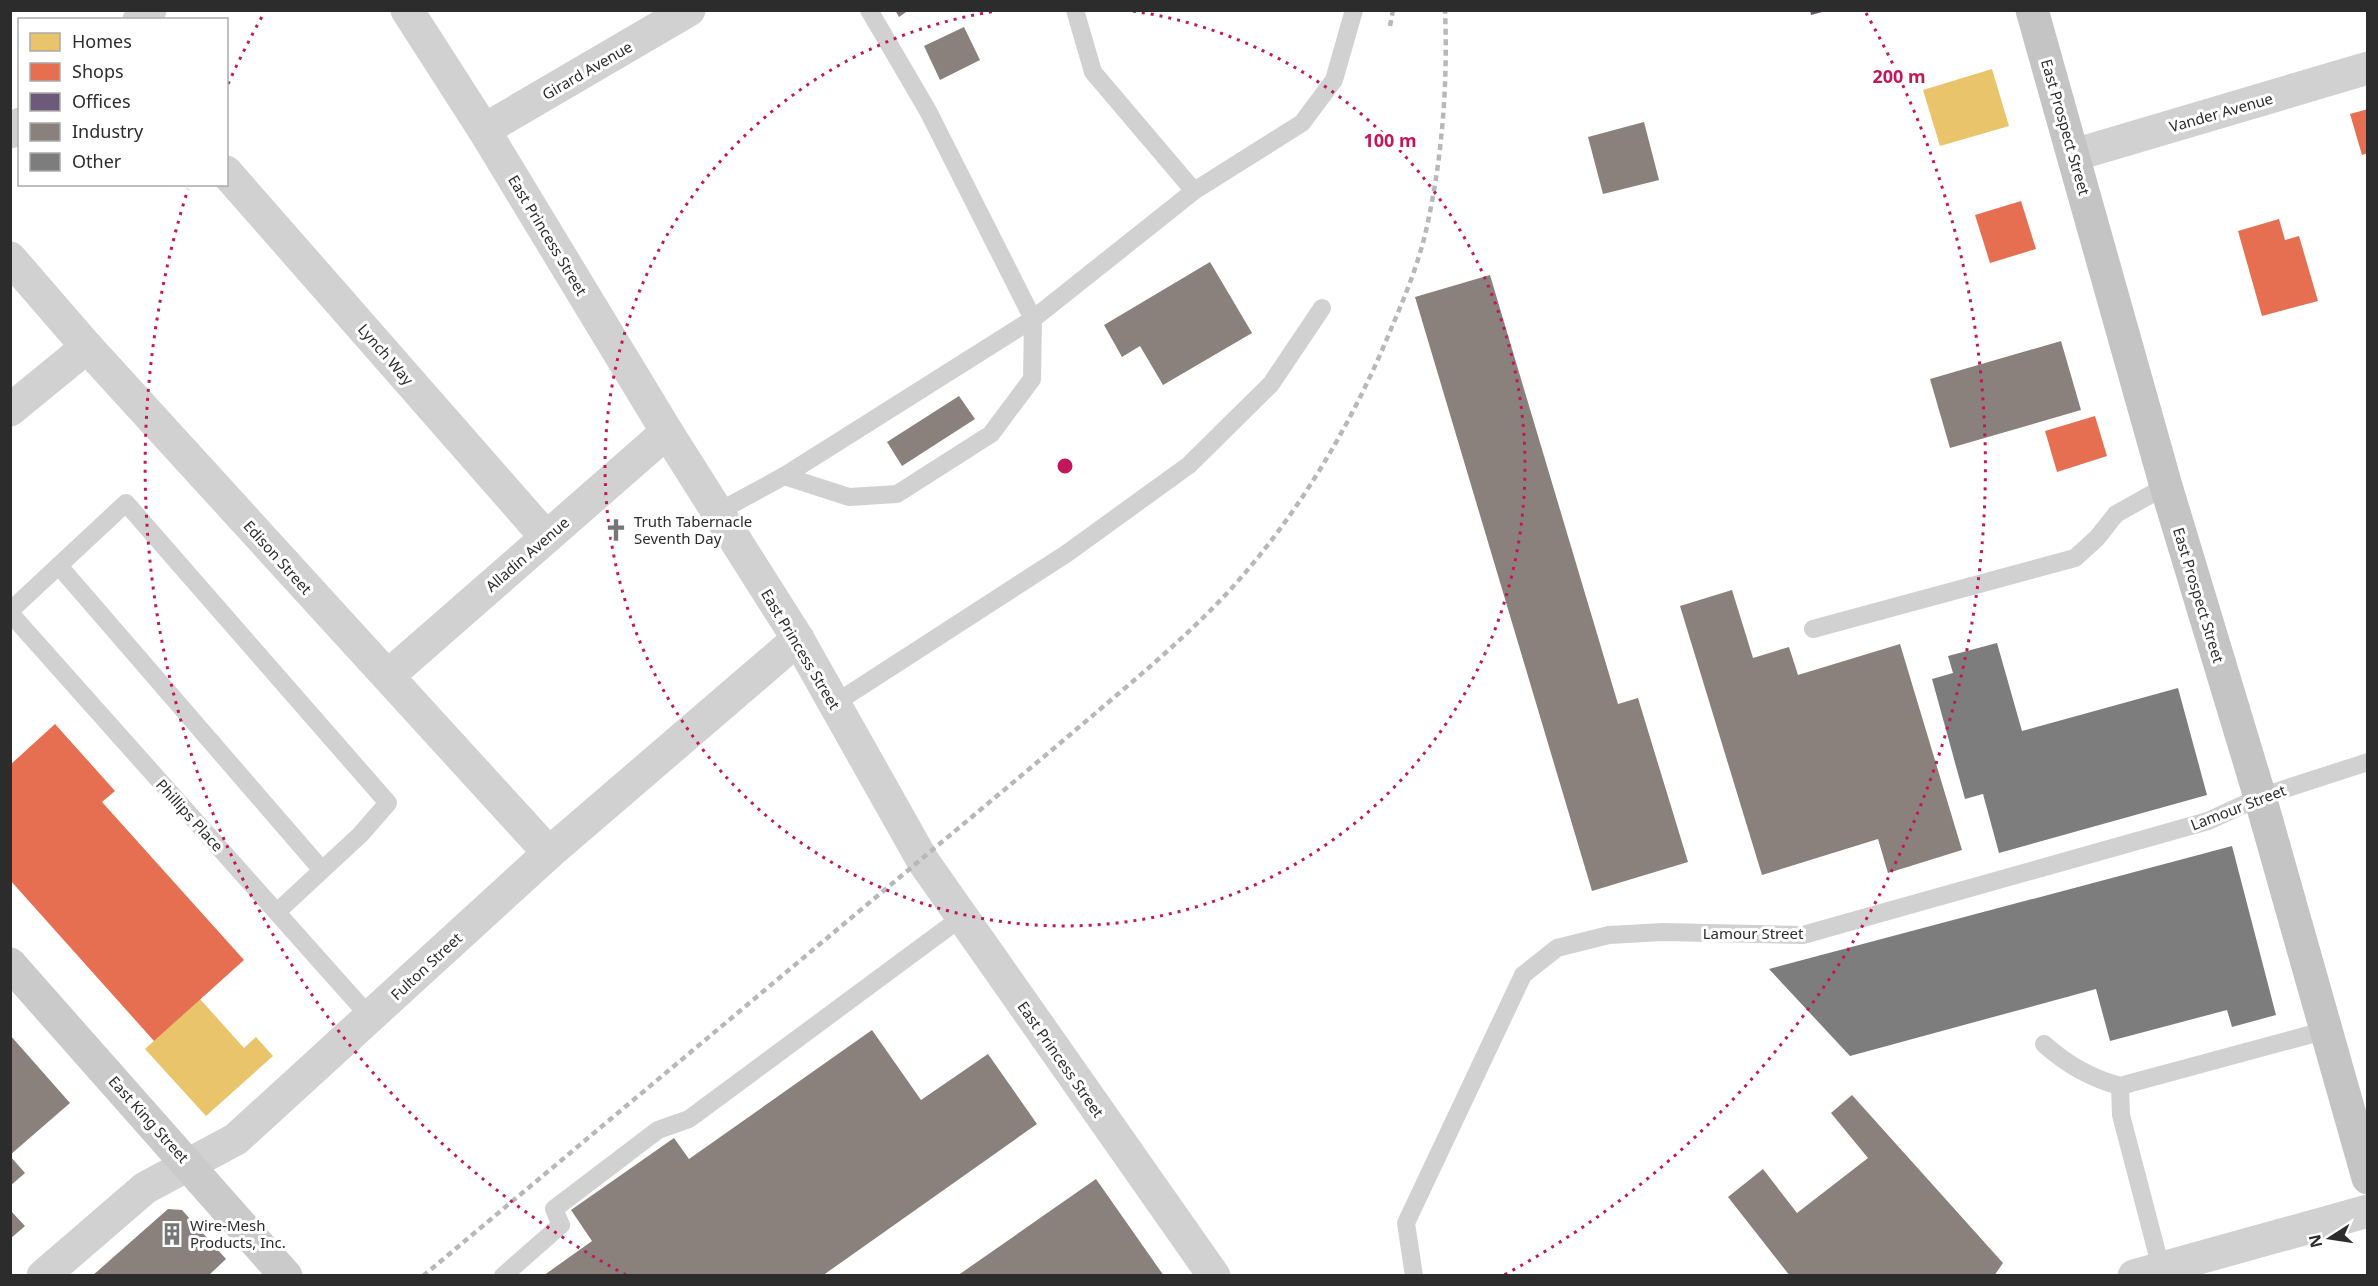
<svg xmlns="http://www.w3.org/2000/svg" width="2378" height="1286" font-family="'Noto Sans',sans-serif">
<rect width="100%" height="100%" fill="#fff"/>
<!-- homes -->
<g fill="#e9c46a">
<path d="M1992,69l17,57 -69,20 -17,-56z"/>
<path d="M200,999l44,49 12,-11 17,19 -67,60 -61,-67z"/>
</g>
<!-- shops -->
<g fill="#e76f51">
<path d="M2368,109v44l-6,2 -12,-41z"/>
<path d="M2021,201l15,48 -46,14 -15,-48z"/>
<path d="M2279,219l6,21 14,-4 19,65 -56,15 -24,-85z"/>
<path d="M2095,416l12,40 -50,16 -12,-41z"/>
<path d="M55,724l60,67 -13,11 142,158 -90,81 -144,-161v-115z"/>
</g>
<!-- offices -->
<path fill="#6d597a" d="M1810,10h16v1l-15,4z"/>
<!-- industry -->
<g fill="#8a817c">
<path d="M895,10h14l-10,7z"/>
<path d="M964,27l16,33 -40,20 -16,-34z"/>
<path d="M1644,122l15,58 -56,14 -15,-57z"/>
<path d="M1210,262l42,71 -89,52 -23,-39 -18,11 -18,-32z"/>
<path d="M1490,275l128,429 20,-6 50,164 -96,29 -177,-594z"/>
<path d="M2061,341l20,69 -131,38 -20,-69z"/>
<path d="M959,396l16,23 -73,47 -15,-24z"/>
<path d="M1732,590l21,68 36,-11 9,28 102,-31 62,206 -74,23 -10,-34 -116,36 -82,-269z"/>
<path d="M872,1030l49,70 67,-46 49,70 -215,152h-279l49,-35 -21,-31 103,-72 15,21z"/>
<path d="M10,1035l60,68 -60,52z"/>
<path d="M1852,1095l151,168 -9,13h-204l-62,-79 35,-28 34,44 71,-55 -37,-45z"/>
<path d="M10,1156l15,17 -15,13z"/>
<path d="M1096,1179l68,97h-207z"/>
<path d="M168,1209l14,1 44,49 -18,17h-116z"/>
<path d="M10,1210l15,16 -15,13z"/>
</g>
<!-- building -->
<g fill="#7d7d7d">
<path d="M1997,643l25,88 156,-43 29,107 -208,58 -16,-59 -18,5 -33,-120 21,-6 -5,-17z"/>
<path d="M2232,846l44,169 -44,12 -5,-17 -117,31 -14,-52 -246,67 -81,-87z"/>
</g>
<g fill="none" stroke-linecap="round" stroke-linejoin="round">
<!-- lane -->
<g stroke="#d1d1d1" stroke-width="18">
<path d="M1075,10l18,62 101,119"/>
<path d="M784,476l65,21 48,-3 94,-60 41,-55 1,-60 -105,-208 -59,-101"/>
<path d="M718,512l66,-36 249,-157 161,-128 108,-68 32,-43 20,-70"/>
<path d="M59,566l263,304"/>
<path d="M10,611l116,-108 262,300 -28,32 -83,77"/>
<path d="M10,613l360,404"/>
<path d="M1813,629l262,-71 22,-20 19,-24 50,-28"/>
<path d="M834,704l232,-150 123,-89 82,-81 51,-76"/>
<path d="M2044,1044c22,20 46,34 76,42l207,-56"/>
<path d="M2120,1086l1,29 40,153"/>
<path d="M503,1276l58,-51 -7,-16 104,-79 31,-11 273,-202"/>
<path d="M1414,1276l-8,-53 117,-248 34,-27 52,-13 54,-3 140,3 405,-114 52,-24 108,-35"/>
</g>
<!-- street -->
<g stroke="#d1d1d1" stroke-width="33">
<path d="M407,10l77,120 183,302 131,207 125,222 291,415"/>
<path d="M139,20l11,-10"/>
<path d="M484,130l205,-120"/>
<path d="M10,132l10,-8"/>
<path d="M2074,155l294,-87"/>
<path d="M226,172l320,365"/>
<path d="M10,258l77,89 462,506"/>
<path d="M10,410l77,-63"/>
<path d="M388,676l279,-244"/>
<path d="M43,1276l102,-88 91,-49 313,-286 249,-214"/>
<path d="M2134,1276l234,-65"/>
</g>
<!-- secondary -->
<path stroke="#cacaca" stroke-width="33" d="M10,964l276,312"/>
<!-- primary -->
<path stroke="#c4c4c4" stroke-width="33" d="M2032,10l134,476 94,311 108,381"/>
<!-- rail -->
<g stroke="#b8b8b8" stroke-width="4.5" stroke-dasharray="6 4.5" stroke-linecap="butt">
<path d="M1390,26l3,-16"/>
<path d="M423,1276l642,-537c56,-48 115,-95 165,-149 69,-76 122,-166 161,-261 13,-30 26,-62 34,-94 17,-73 23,-149 20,-225"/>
</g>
</g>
<!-- distance rings -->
<g fill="none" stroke="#c2185b" stroke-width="3" stroke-dasharray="3 6">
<path d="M1133 11A460 460 0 1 1 997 11"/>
<path d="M626 1275A920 920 0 0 1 188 189M228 84A920 920 0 0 1 264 13M1866 13A920 920 0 0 1 1504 1275"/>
</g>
<!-- icons -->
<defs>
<g id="church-bare" transform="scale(1.8)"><path d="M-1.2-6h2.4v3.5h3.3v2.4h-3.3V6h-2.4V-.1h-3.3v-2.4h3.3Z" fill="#767676" stroke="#fff" stroke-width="2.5" paint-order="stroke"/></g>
<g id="building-bare" transform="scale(1.8)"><path d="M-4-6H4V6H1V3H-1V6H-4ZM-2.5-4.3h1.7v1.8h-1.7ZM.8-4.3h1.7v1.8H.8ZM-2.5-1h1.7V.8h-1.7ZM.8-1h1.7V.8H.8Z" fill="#767676" stroke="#fff" stroke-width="2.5" paint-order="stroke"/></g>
</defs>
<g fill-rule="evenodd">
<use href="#church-bare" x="616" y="530"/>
<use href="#building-bare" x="172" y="1234"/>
</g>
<g text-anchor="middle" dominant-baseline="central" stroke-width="6" stroke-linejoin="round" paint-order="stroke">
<!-- street labels -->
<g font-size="15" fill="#2c2c2c" stroke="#fff">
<text transform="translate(587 70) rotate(-30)">Girard Avenue</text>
<text transform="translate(2221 112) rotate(-16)">Vander Avenue</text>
<text transform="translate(2066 127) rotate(74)">East Prospect Street</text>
<text transform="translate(548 235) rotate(59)">East Princess Street</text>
<text transform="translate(386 354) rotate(49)">Lynch Way</text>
<text transform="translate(527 554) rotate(-41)">Alladin Avenue</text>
<text transform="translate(278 557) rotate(48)">Edison Street</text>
<text transform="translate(2199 595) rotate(73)">East Prospect Street</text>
<text transform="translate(801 649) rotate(59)">East Princess Street</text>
<text transform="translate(2238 807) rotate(-21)">Lamour Street</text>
<text transform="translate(190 815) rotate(48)">Phillips Place</text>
<text x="1753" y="933">Lamour Street</text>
<text transform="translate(426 966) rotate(-43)">Fulton Street</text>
<text transform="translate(1061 1059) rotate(55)">East Princess Street</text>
<text transform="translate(149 1119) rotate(48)">East King Street</text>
</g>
<!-- poi labels -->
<g font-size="15" fill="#2c2c2c" stroke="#fff" text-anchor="start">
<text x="634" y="521">Truth Tabernacle<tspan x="634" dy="17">Seventh Day</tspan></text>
<text x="190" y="1225">Wire-Mesh<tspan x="190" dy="17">Products, Inc.</tspan></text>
</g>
</g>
<circle cx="1065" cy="466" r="9" fill="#c2185b" stroke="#fff" stroke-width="3"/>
<g font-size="18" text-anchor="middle" font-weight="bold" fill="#c2185b" stroke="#fff" stroke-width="6" stroke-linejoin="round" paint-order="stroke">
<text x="1899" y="83">200 m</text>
<text x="1390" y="147">100 m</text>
</g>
<!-- border -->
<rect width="2378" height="1286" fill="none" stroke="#2c2c2c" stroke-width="24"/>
<!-- legend -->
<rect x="18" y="18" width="210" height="168" fill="#ffffff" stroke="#ababab" stroke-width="1.5"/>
<rect x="30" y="33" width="30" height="18" fill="#e9c46a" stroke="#ababab" stroke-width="1.5"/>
<text x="72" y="48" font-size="18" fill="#2c2c2c">Homes</text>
<rect x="30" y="63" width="30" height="18" fill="#e76f51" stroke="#ababab" stroke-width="1.5"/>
<text x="72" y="78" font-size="18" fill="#2c2c2c">Shops</text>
<rect x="30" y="93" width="30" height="18" fill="#6d597a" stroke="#ababab" stroke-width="1.5"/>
<text x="72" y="108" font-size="18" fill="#2c2c2c">Offices</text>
<rect x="30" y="123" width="30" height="18" fill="#8a817c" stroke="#ababab" stroke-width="1.5"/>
<text x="72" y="138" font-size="18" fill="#2c2c2c">Industry</text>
<rect x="30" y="153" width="30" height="18" fill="#7d7d7d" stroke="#ababab" stroke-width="1.5"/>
<text x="72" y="168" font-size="18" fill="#2c2c2c">Other</text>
<!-- north arrow -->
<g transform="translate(2330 1238) rotate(258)" stroke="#ffffff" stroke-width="4.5" paint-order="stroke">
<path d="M0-4.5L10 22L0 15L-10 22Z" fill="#2c2c2c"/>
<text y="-9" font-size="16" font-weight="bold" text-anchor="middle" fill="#2c2c2c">N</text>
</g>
</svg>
